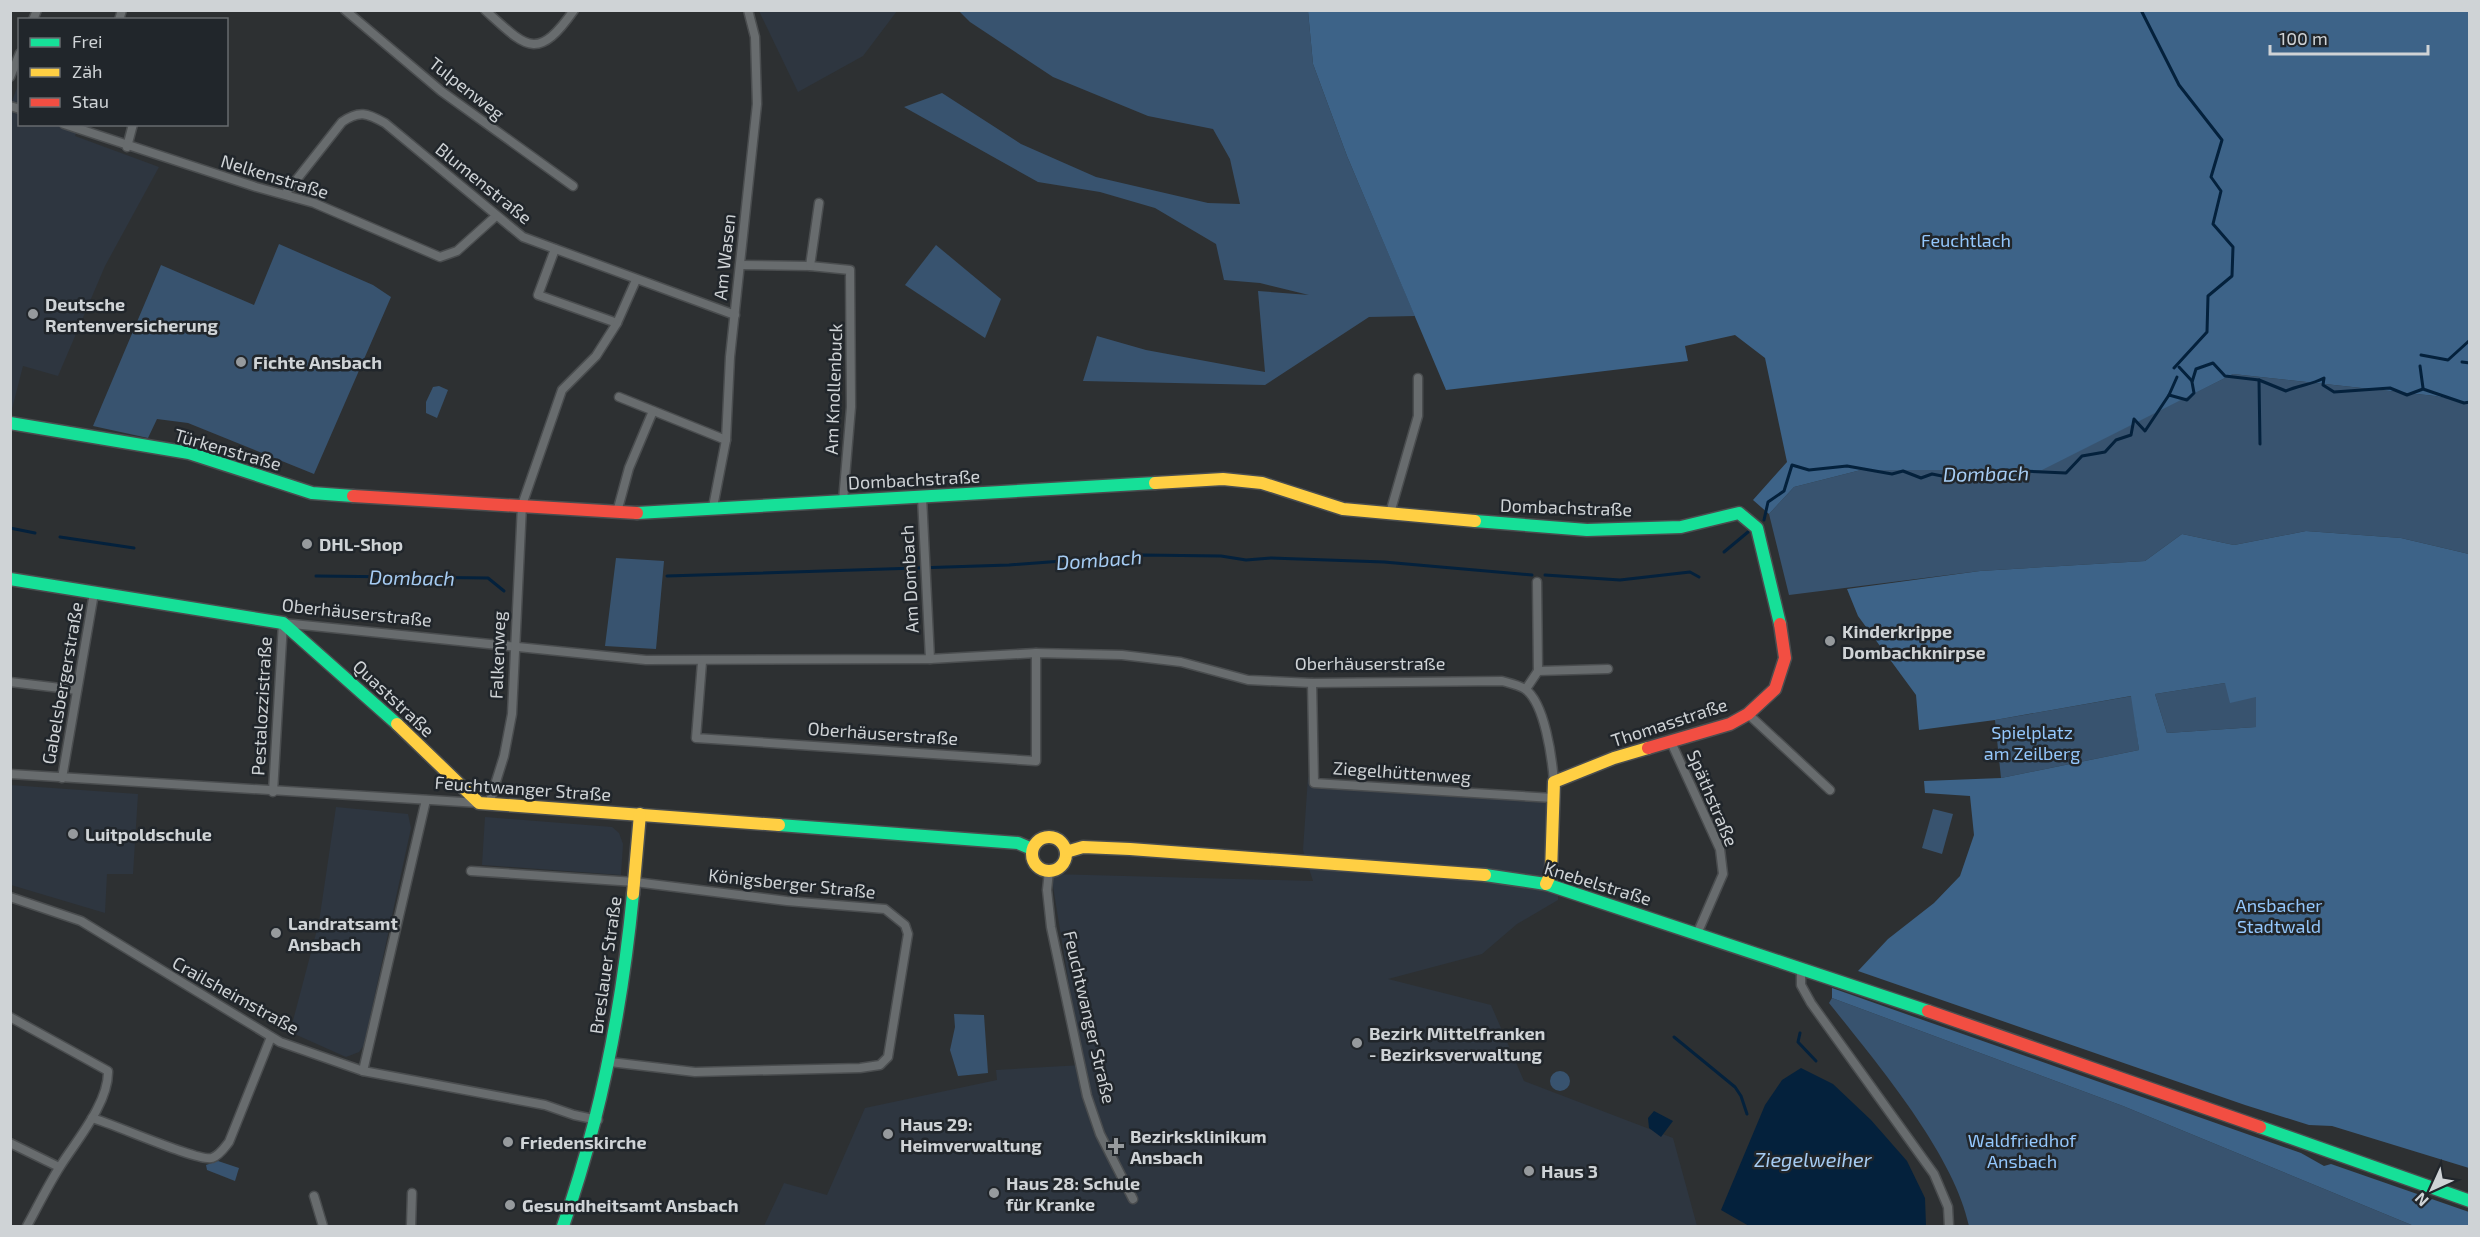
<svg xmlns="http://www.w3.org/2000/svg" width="2480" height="1237" font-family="'Exo 2',sans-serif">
<rect width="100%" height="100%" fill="#2d3032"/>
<!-- built -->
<g fill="#2e3640">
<path d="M759,11h138l-34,45 -65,36z"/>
<path d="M19,83l1,41 59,1 -4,11 84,31 -54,99 -47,110 -35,-10 -11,43 -2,-303z"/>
<path d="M1308,777l252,19 -2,104 -41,24 -35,30 -94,25 103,26 33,76 149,57 24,88h-933l20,-43 43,12 38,-87 132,-28 -1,-10 86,-5 -31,-191 262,7 -10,-31z"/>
<path d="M10,785l128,9 -5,80h-26l-2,39 -94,-28z"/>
<path d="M336,807l72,7 3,14 -47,217 -5,7 -13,5 -56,-25 29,-110z"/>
<path d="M485,817l127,10 7,6 4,11 -2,31 -139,-10z"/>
</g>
<!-- green -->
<g fill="#38536f">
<path d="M959,11h349l5,53 34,92 68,160 -46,1 -104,68 -182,-4 14,-45 49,14 119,22 -7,-81 51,4 -49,-12 -36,-3 -8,-36 -61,-36 -55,-16 -62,-10 -134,-75 38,-14 79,51 75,33 112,26 32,1 -10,-45 -17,-30 -65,-13 -95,-39 -83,-55z"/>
<path d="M279,244l94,41 18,12 -77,177 -126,-51 -31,-4 -9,19 -55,-12 68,-161 93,40z"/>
<path d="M936,245l65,54 -16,39 -80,-53z"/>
<path d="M2233,374l202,22 34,7v151l-68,-16 -95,-7 -72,14 -52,-11 -37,27 -165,10 -191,24 -20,-81 25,-27 67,-17 181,-1z"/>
<path d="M439,386l9,4 -11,28 -11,-5v-11l7,-15z"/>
<path d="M616,558l48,3 -8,88 -51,-3z"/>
<path d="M2225,683l31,14v30l-89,6 -12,-39z"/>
<path d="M2132,696l7,54 -138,28 -6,-58z"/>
<path d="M1933,809l20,5 -11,40 -20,-6z"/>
<path d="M1832,998l291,108 291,120h-445c-15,-72 -93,-164 -140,-223z"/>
<path d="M954,1014l30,1 4,58 -30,3 -8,-26 5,-23z"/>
<circle cx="1560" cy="1081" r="10"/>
<path d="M218,1161l21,7 -4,13 -28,-11 -1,-5z"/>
</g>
<!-- forest -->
<g fill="#3d6388" fill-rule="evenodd">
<path d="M1308,11h1161v392l-34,-7 -202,-22 -191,96h-181l-67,17 -25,27 -16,-14 34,-38 -22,-104 -30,-23 -50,11 3,15 -242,29 -99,-234 -34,-92z"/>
<path d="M2306,531l95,7 68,16v614l-137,-42 -23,-1 -64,-20 -387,-134 30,-32 46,-36 26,-27 14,-41 -4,-39 -45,-3 -1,-12 77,-3 138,-28 -8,-54 -136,24 -76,10 -3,-35 -58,-79 -11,-27 133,-18 165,-10 37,-27 52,11zM2225,683l5,20 26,-6v30l-89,6 -12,-39z"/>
<path d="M1832,988l469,165 23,13 7,-2 138,48v14h-55l-291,-120 -291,-108z"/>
</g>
<!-- water -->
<g fill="#04213c">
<path d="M1801,1068l32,16 38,36 36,41 18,37 1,28h-177l-28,-16 44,-105 17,-25z"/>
<path d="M1654,1111l19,10 -12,16 -12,-9 -1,-10z"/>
</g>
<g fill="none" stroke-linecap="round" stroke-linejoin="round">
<!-- stream -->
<g stroke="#04213c" stroke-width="3">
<path d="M2141,10l38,75 43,55 -11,37 10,14 -8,33 20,23 -1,29 -24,20 -1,36 -33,36"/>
<path d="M2421,355l27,5 22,-20"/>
<path d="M2462,362l8,1"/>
<path d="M2420,366l3,22"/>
<path d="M2179,367l13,14"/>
<path d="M2259,380l1,64"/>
<path d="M2169,395l8,-18"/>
<path d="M1764,520l4,-18 16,-11 8,-26 17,5 38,-4 45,8 11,-3 18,7 11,-4 20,4 51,-8 63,3 16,-17 23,-4 11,-12 15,-5 3,-16 11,12 24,-36 18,5 7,-7 -2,-11 4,-13 17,-6 12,13 34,4 27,11c13,-6 25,-6 38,-13l-1,7 11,7 56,-4 17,7 16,-6 41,14 6,-1"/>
<path d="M10,528l25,5"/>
<path d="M60,537l74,11"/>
<path d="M1724,552l24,-20"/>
<path d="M1545,575l75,5 70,-8 9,5"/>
<path d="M316,576l172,2 16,13"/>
<path d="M667,576l342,-11 133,-10 79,1 25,4 25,-2 113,4 148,13"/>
<path d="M1800,1033l-2,9 18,19"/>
<path d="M1674,1037l61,50 6,9 6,18"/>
</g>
<!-- street casing -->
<g stroke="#4a4d4f" stroke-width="11">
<g id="street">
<path d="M345,10l96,81 132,95"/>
<path d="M485,10c41,37 52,53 89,0"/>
<path d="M33,20l4,-10"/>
<path d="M119,20l3,-10"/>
<path d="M10,77l10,-24"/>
<path d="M10,106l10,3"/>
<path d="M64,124l192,63 58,16 126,54 17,-6 39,-35"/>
<path d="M127,147l6,-23"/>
<path d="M286,193l56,-71c17,-12 25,-9 43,1l138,114 212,78"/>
<path d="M555,249l-17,46 79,28"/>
<path d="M740,265l70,1 40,4 1,137 -8,94"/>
<path d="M810,266l9,-63"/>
<path d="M619,397l107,43"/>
<path d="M922,497l8,162"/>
<path d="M713,507l13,-67 4,-83 27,-253 -2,-67 -7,-27"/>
<path d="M617,512l12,-44 24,-57"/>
<path d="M1390,513l28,-97v-38"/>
<path d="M1537,582l1,89"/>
<path d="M702,662l-6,76 340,23v-108"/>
<path d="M10,682l67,8"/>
<path d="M1312,683l2,100 239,15"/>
<path d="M1526,689l12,-18 70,-2"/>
<path d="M1748,714l82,76"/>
<path d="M1671,742l49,107 3,25 -26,60"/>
<path d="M10,774l469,29"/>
<path d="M62,778l32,-185"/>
<path d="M273,792l10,-169 363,37 284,-1 106,-6 86,2 59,7 67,18 64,3 190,-2c7,2 17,4 23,8 20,14 27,69 29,93"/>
<path d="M489,804l15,-48 8,-42 10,-209 40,-115 34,-34 21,-33 19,-43"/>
<path d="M471,871l164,11 152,19 98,8 20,16 3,9 -20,123 -8,8 -20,3 -165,4 -85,-10"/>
<path d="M1049,871l-2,19 4,37 36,169 13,38 33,65"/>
<path d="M10,897l71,24 199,121 83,29 182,34 29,10 24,5"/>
<path d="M1801,968v17l10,18 123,171 14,33 1,19"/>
<path d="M10,1017l98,54c1,31 -31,69 -47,94 -13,20 -23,41 -34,61"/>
<path d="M363,1071l63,-271"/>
<path d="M92,1118c22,6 106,44 120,40 8,-3 12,-10 17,-16l42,-105"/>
<path d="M10,1143l49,24"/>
<path d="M314,1196l9,30"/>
<path d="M411,1226l1,-33"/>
</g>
</g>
<!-- fast casing -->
<g stroke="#4a4d4f" stroke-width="15">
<g id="fast">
<path d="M10,423l179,30 123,40 41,3"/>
<path d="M637,513l518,-30"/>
<path d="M1475,521l112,9 94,-3 58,-14 18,15 23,96"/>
<path d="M10,579l273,44 114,101"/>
<path d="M779,825l239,18 14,6"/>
<path d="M1485,875l61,9 382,127"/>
<path d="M2260,1127l210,74"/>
<path d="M563,1226c38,-108 59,-218 70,-332"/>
</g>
</g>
<!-- slow casing -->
<g stroke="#4a4d4f" stroke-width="15">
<g id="slow">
<path d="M1155,483l68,-4 39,4 81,26 132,12"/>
<path d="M397,724l82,79 300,22"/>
<circle cx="1049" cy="854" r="17"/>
<path d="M1066,852l17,-5 47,2 355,26"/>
<path d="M1546,884l5,-11 3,-91 60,-24 34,-10"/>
<path d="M633,894l7,-80"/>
</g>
</g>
<!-- jam casing -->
<g stroke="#4a4d4f" stroke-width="15">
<g id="jam">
<path d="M353,496l284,17"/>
<path d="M1648,748l82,-24 18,-10 27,-25 10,-31 -5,-34"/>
<path d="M1928,1011l332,116"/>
</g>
</g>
<!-- street -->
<use href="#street" stroke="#686c6e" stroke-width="8"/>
<!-- fast -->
<use href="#fast" stroke="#16e098" stroke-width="12"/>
<!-- slow -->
<use href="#slow" stroke="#ffcf43" stroke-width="12"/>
<!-- jam -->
<use href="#jam" stroke="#f24e42" stroke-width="12"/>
</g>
<!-- markers -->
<g fill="#969a9d" stroke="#21262b" stroke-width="2">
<circle cx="33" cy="314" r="6"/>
<circle cx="241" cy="362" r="6"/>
<circle cx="307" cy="544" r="6"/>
<circle cx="1830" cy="641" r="6"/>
<circle cx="73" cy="834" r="6"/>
<circle cx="276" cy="933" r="6"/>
<circle cx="1357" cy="1043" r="6"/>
<circle cx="888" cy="1134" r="6"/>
<circle cx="508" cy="1142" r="6"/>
<path d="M1113 1137h6v6h6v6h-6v6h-6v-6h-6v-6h6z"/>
<circle cx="1529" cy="1171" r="6"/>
<circle cx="994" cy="1193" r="6"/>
<circle cx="510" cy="1205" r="6"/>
</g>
<g text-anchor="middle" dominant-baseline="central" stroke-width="5" stroke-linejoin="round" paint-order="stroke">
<!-- street labels -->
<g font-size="18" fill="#cfd3d6" stroke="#21262b">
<text transform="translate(467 88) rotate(38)">Tulpenweg</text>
<text transform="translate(275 176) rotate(17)">Nelkenstraße</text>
<text transform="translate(484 183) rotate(39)">Blumenstraße</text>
<text transform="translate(724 257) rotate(-84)">Am Wasen</text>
<text transform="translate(833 389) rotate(-88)">Am Knollenbuck</text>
<text transform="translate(228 449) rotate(16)">Türkenstraße</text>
<text transform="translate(914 479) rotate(-3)">Dombachstraße</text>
<text transform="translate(1566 507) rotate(2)">Dombachstraße</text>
<text transform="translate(909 579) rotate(-93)">Am Dombach</text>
<text transform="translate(357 612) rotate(6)">Oberhäuserstraße</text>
<text transform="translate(497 655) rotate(-88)">Falkenweg</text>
<text x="1370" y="663">Oberhäuserstraße</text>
<text transform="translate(62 683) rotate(-80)">Gabelsbergerstraße</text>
<text transform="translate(394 698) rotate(43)">Quaststraße</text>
<text transform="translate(261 706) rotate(-87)">Pestalozzistraße</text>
<text transform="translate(1669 722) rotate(-18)">Thomasstraße</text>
<text transform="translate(883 733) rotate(4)">Oberhäuserstraße</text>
<text transform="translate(1402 772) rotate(4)">Ziegelhüttenweg</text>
<text transform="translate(523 788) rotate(4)">Feuchtwanger Straße</text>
<text transform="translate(1713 798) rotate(67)">Späthstraße</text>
<text transform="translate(792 883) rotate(6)">Königsberger Straße</text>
<text transform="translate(1598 883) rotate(17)">Knebelstraße</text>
<text transform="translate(605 965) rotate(-82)">Breslauer Straße</text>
<text transform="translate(236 995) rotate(29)">Crailsheimstraße</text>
<text transform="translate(1090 1017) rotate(77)">Feuchtwanger Straße</text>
</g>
<!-- park labels -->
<g font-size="18" fill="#94c7fc" stroke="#21262b">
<text x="1966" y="240">Feuchtlach</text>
<text x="2032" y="732">Spielplatz<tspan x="2032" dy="21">am Zeilberg</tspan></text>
<text x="2279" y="905">Ansbacher<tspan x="2279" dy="21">Stadtwald</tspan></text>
<text x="2022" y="1140">Waldfriedhof<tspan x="2022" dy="21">Ansbach</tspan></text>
</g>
<!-- poi labels -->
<g font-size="18" font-weight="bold" fill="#cfd3d6" stroke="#21262b" text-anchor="start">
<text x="45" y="304">Deutsche<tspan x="45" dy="21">Rentenversicherung</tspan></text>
<text x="253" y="362">Fichte Ansbach</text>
<text x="319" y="544">DHL-Shop</text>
<text x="1842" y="631">Kinderkrippe<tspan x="1842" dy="21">Dombachknirpse</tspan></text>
<text x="85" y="834">Luitpoldschule</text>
<text x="288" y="923">Landratsamt<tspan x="288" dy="21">Ansbach</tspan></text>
<text x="1369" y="1033">Bezirk Mittelfranken<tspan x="1369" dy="21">- Bezirksverwaltung</tspan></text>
<text x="900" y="1124">Haus 29:<tspan x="900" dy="21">Heimverwaltung</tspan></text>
<text x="1130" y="1136">Bezirksklinikum<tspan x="1130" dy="21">Ansbach</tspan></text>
<text x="520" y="1142">Friedenskirche</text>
<text x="1541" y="1171">Haus 3</text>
<text x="1006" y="1183">Haus 28: Schule<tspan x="1006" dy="21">für Kranke</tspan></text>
<text x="522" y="1205">Gesundheitsamt Ansbach</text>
</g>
<!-- water labels -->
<g font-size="20" font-style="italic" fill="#a6ccf3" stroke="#21262b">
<text transform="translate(1986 473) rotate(-1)">Dombach</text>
<text transform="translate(1099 559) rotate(-4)">Dombach</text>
<text transform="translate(412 577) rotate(1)">Dombach</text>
<text x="1813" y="1159">Ziegelweiher</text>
</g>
</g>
<!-- border -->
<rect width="2480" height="1237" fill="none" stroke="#cfd3d6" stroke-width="24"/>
<!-- legend -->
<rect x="18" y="18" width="210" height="108" fill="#21262b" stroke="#676b6f" stroke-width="1.5"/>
<rect x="30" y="38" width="30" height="9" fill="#16e098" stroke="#676b6f" stroke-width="1.5"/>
<text x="72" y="48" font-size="18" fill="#cfd3d6">Frei</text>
<rect x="30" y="68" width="30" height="9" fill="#ffcf43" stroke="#676b6f" stroke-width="1.5"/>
<text x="72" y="78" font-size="18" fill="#cfd3d6">Zäh</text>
<rect x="30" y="98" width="30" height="9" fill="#f24e42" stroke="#676b6f" stroke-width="1.5"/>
<text x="72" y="108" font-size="18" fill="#cfd3d6">Stau</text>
<!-- north arrow -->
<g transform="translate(2432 1189) rotate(225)" stroke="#21262b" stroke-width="4.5" paint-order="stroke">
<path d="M0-4.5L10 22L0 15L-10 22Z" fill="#cfd3d6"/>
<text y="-9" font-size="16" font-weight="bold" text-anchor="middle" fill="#cfd3d6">N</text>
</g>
<!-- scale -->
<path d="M2270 45v9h158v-9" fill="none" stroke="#cfd3d6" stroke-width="3"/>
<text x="2279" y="45" font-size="18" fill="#cfd3d6" stroke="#21262b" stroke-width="4.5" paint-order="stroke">100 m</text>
</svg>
